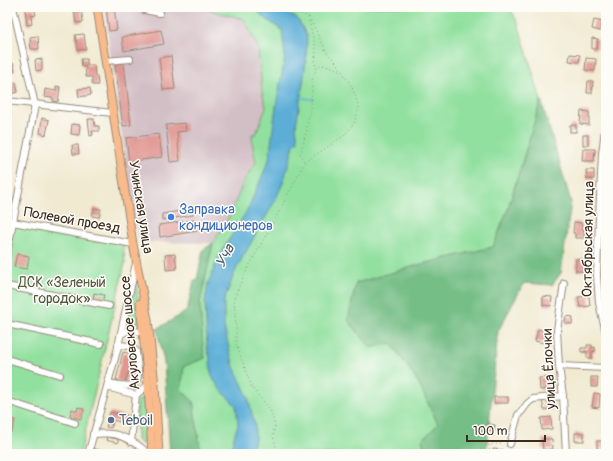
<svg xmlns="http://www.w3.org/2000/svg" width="613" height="461" font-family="Pangolin,sans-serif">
<rect width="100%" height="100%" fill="#fdfcf7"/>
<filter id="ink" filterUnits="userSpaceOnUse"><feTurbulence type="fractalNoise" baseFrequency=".025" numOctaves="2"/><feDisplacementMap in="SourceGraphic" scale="8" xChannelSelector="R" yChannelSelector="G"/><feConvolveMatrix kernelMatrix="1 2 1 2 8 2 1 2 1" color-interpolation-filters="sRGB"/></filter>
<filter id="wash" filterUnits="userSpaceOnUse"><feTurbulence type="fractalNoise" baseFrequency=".012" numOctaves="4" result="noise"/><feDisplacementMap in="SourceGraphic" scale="16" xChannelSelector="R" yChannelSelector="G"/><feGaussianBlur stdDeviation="0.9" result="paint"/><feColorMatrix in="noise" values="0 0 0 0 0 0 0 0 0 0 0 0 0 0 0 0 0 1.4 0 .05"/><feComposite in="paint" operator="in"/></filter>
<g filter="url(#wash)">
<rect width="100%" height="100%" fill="#f1ead1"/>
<!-- industrial -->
<path fill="#d2bec5" d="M104,7h98l1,1 41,11 8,14 6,15 4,44 4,15 -10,27h-4l1,15 3,13 -11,17 -16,38 -16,26 -73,-1 -8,-31z"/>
<!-- green -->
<g fill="#91e09f" stroke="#66855e">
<path d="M202,7h307l9,16 23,77 -33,109 -15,38 -75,18 -27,78 27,39 20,42 -16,16 4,14h-225l-8,-53 -12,-11 3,-24 21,-8 -2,-9 -3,-46 13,-60 16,-26 16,-38 11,-17 -3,-13 -1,-15h4l10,-27 -4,-15 -4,-44 -14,-29 -42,-11z"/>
<path d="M7,225l116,18 2,20 -45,191h-73z"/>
<path d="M136,279l4,43 -13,3z"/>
<path d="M144,396l3,44 -6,4 -4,-4v-38z"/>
</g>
<!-- forest -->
<g fill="#74be86" stroke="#587452">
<path d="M541,100l30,102 -10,71 -9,12 -28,-2 -26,48 -12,123h-60l-4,-14 16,-16 -20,-42 -27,-39 -20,5 -23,-28 8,-37 62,-18 75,-18 15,-38z"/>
<path d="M213,243l-13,60 3,45 2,10 -21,8 -3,24 12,11 8,53h-31l-6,-92 -7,-33 30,-18 7,-30 3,-1 6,-30z"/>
</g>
<!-- water -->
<path fill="#5caed7" stroke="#4c6c7a" d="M253,7h28l9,8 7,3 10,18 -1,24 -3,23 -7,43 2,15 -4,4 -10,35 -8,19 -39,68 -13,33v26l4,18 6,23 14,30 7,29v13l-4,15h-22l9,-30 -2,-18 -17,-18 -8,-14 -1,-16 -3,-10 -2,-46 3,-19 12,-29 28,-45 21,-49 6,-47 10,-57 -3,-26 -20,-14z"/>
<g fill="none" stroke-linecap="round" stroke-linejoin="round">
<!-- stream -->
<path stroke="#5caed7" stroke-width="1.5" d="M300,98l14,1"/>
</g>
<g id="blocks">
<!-- building -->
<g fill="#e19692">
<path d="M106,7h8l3,23 -8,1z"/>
<path d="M34,8l2,7 -5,1 1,8 -5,1 -2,-16z"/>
<path d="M81,8l2,14 -7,1 -2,-14z"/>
<path d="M594,20l9,2 -3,9 -8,-2z"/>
<path d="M161,30l3,14 -40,7 -2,-14z"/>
<path d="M84,34l2,15 -8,1 -3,-15z"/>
<path d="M38,36l1,13h-8l-1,-12z"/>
<path d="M592,38l6,1 -1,10h-5z"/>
<path d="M570,54l10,1 -1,7 -10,-1z"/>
<path d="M171,56l4,33 -12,1 -4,-32z"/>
<path d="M586,58l10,1 -1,12 -10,-1z"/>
<path d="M42,59v11l-6,1 -1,-11z"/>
<path d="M81,59h6v6h7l1,11h2l1,9h-6v-8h-6l-1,-11 -3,1z"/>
<path d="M13,63l2,8 -8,2v-8z"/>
<path d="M124,63l7,62 -8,1 -8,-62z"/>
<path d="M588,81h5l-1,12h-5z"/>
<path d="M16,82l2,10 -8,2 -2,-10z"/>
<path d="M56,86l4,1 -2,15 -5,-1v-3l-9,-1 1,-8 11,2z"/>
<path d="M90,88l1,7 -12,2 -1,-8z"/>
<path d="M7,111l4,1 -3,15h-1z"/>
<path d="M581,111l8,1v13l-9,-1z"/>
<path d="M42,118l7,2 -3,15 -6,-2z"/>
<path d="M88,119h6l1,7h4v5h-7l1,4 -3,1z"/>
<path d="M185,123l1,8 -9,1 3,29 -10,1 -4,-37z"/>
<path d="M72,124l8,1 -1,10 -8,-1z"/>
<rect x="570" y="125" width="6" height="7"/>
<path d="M159,134l3,23 -33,5 -3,-24z"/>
<rect x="583" y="135" width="5" height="10"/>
<path d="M72,145h6l1,9h-6z"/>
<path d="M583,149h12l-1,12h-12z"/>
<path d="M586,170h8v9h-7z"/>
<path d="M94,208l7,1 -2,8 -7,-1z"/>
<path d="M192,209l1,6 -31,5v-6z"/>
<path d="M195,220l2,11 -37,6 -1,-12z"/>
<path d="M574,222l7,1 2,7 2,1 -1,7h-9v-5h-2z"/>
<path d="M17,254l12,2 -2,13 -13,-2z"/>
<path d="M175,254l2,15 -11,1 -1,-15z"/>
<rect x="576" y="259" width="10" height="12"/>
<path d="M94,293l10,2 -2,8 -9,-2z"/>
<path d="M543,296l9,1 -1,9 -8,-1z"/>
<path d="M589,296l1,10 -10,1 -2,-10z"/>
<path d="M566,316l7,1 -1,7 -7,-1z"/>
<path d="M538,329l8,2 -2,12 -9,-2z"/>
<path d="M587,345h5v3l3,-1v4l-3,1v6h-5v-6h-6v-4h6z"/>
<path d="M123,352l9,2 -2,9 4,2 -2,9 -4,-1 -3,10 -9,-3z"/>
<path d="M552,377l1,12 -13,1 -1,-12z"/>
<path d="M591,377h7l-1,10h-6z"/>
<path d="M594,393l6,1 -1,14 -7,-1z"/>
<rect x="494" y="397" width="14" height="6"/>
<path d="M553,398l1,11 -10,1 -2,-10z"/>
<path d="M78,407l6,2 -3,10 -11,-3 2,-7 5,2z"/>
<path d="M110,412l19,5 -2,7 -14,-4 -2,8 -5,-1z"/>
<path d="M551,417l1,12 -10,1 -1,-12z"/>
<path d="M9,418l6,2 -3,12 -5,-1z"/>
<path d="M488,424l7,1 -1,6h-6z"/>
<rect x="575" y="433" width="9" height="8"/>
<path d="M107,437l11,2v4l-12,-3z"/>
<path d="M542,439h10l1,10 -10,1z"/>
<rect x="597" y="441" width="7" height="8"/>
<path d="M493,449l11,1 -1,4h-10z"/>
</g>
</g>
</g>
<g filter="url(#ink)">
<use href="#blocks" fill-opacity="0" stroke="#968a78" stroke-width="1"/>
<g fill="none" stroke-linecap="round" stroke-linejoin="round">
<!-- minor casing -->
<g stroke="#968a78" stroke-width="8">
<g id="minor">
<path d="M143,7l1,3 16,3"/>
<path d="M606,57v7"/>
<path d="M105,61l25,-2"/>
<path d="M7,101l106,12"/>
<path d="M606,120l-4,34 -3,64 -2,57 2,28 7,30"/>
<path d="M7,221l126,23"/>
<path d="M7,254l28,-149 -22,-98"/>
<path d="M564,283l-7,47 2,36 4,30 3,58"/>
<path d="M7,286l102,20"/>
<path d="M7,324l94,20"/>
<path d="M121,334l6,-3 20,1"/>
<path d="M7,359l53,16"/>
<path d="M559,366l47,2"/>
<path d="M108,383c36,8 31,-2 28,-32l-6,-5 -12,-1"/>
<path d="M107,387l29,8"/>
<path d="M7,401l68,22"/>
<path d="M93,434c6,0 13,-1 19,0 10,1 31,12 35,20"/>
<path d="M131,442l5,-47 12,-10"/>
<path d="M510,444l8,-29 4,-4 5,-7 6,-5 30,-3"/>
<path d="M89,451l12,3"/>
<path d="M88,454l29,-103 19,-88"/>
</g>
</g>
<!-- major casing -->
<g stroke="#968a78" stroke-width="9">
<g id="major">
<path d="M97,7l36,237 15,76 7,66 4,68"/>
<path d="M140,303l8,82 4,69"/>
</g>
</g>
<!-- path -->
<g stroke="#968a78" stroke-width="1" stroke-dasharray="1 3" stroke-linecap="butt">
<path d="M291,7l18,11"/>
<path d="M309,21l7,28 -1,14 1,3"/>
<path d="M304,161l-4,-6 7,-26 1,-9 3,-7 1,-33 5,-13c8,-4 17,0 24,5"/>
<path d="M273,454l3,-8 -3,-10 2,-11 -5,-16 -18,-21 -16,-44v-16l-2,-29 9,-22 37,-67 25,-48 40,-27 9,-12 5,-15 -7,-21 -16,-25 -9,-9 -18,-36 -4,-10"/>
<path d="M489,454l1,-10h13"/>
</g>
<!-- minor -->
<use href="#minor" stroke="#fff" stroke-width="6"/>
<!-- major -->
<use href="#major" stroke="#fabb8c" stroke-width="7"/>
</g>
</g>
<!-- markers -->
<circle fill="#3f7fe0" stroke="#fdfcf7" stroke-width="1.5" cx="171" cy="217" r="4"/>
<circle fill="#5c6f8a" stroke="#fdfcf7" stroke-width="1.5" cx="111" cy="420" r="4"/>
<g text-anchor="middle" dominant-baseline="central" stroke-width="3" stroke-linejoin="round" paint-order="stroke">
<!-- street labels -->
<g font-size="14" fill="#3b2a1e" stroke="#fdfcf7">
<text transform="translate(141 207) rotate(81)">Учинская улица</text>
<text transform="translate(72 220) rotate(10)">Полевой проезд</text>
<text transform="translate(588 239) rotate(-89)">Октябрьская улица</text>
<text transform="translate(130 333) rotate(-95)">Акуловское шоссе</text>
<text transform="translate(549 369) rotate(-93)">улица Ёлочки</text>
</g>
<!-- shop labels -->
<g font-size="14" fill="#366cbe" stroke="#fdfcf7" text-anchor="start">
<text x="179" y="209">Заправка<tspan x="179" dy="16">кондиционеров</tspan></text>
</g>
<!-- park labels -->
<g font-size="14" fill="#50583e" stroke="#fdfcf7">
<text x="62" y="282">ДСК «Зеленый<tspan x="62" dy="16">городок»</tspan></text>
</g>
<!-- service labels -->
<g font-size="14" fill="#4e5e75" stroke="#fdfcf7" text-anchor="start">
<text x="119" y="420">Teboil</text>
</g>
<!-- water labels -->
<g font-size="15" font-style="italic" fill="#485f68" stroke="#fdfcf7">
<text transform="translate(225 256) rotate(-62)">Уча</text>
</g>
</g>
<!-- margin -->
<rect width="613" height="461" fill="none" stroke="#fdfcf7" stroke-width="24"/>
<!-- scale -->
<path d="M467 435v6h78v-6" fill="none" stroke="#3b2a1e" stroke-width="2"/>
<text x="473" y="435" font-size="12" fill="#3b2a1e" stroke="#fdfcf7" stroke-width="3" paint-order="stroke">100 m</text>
</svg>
